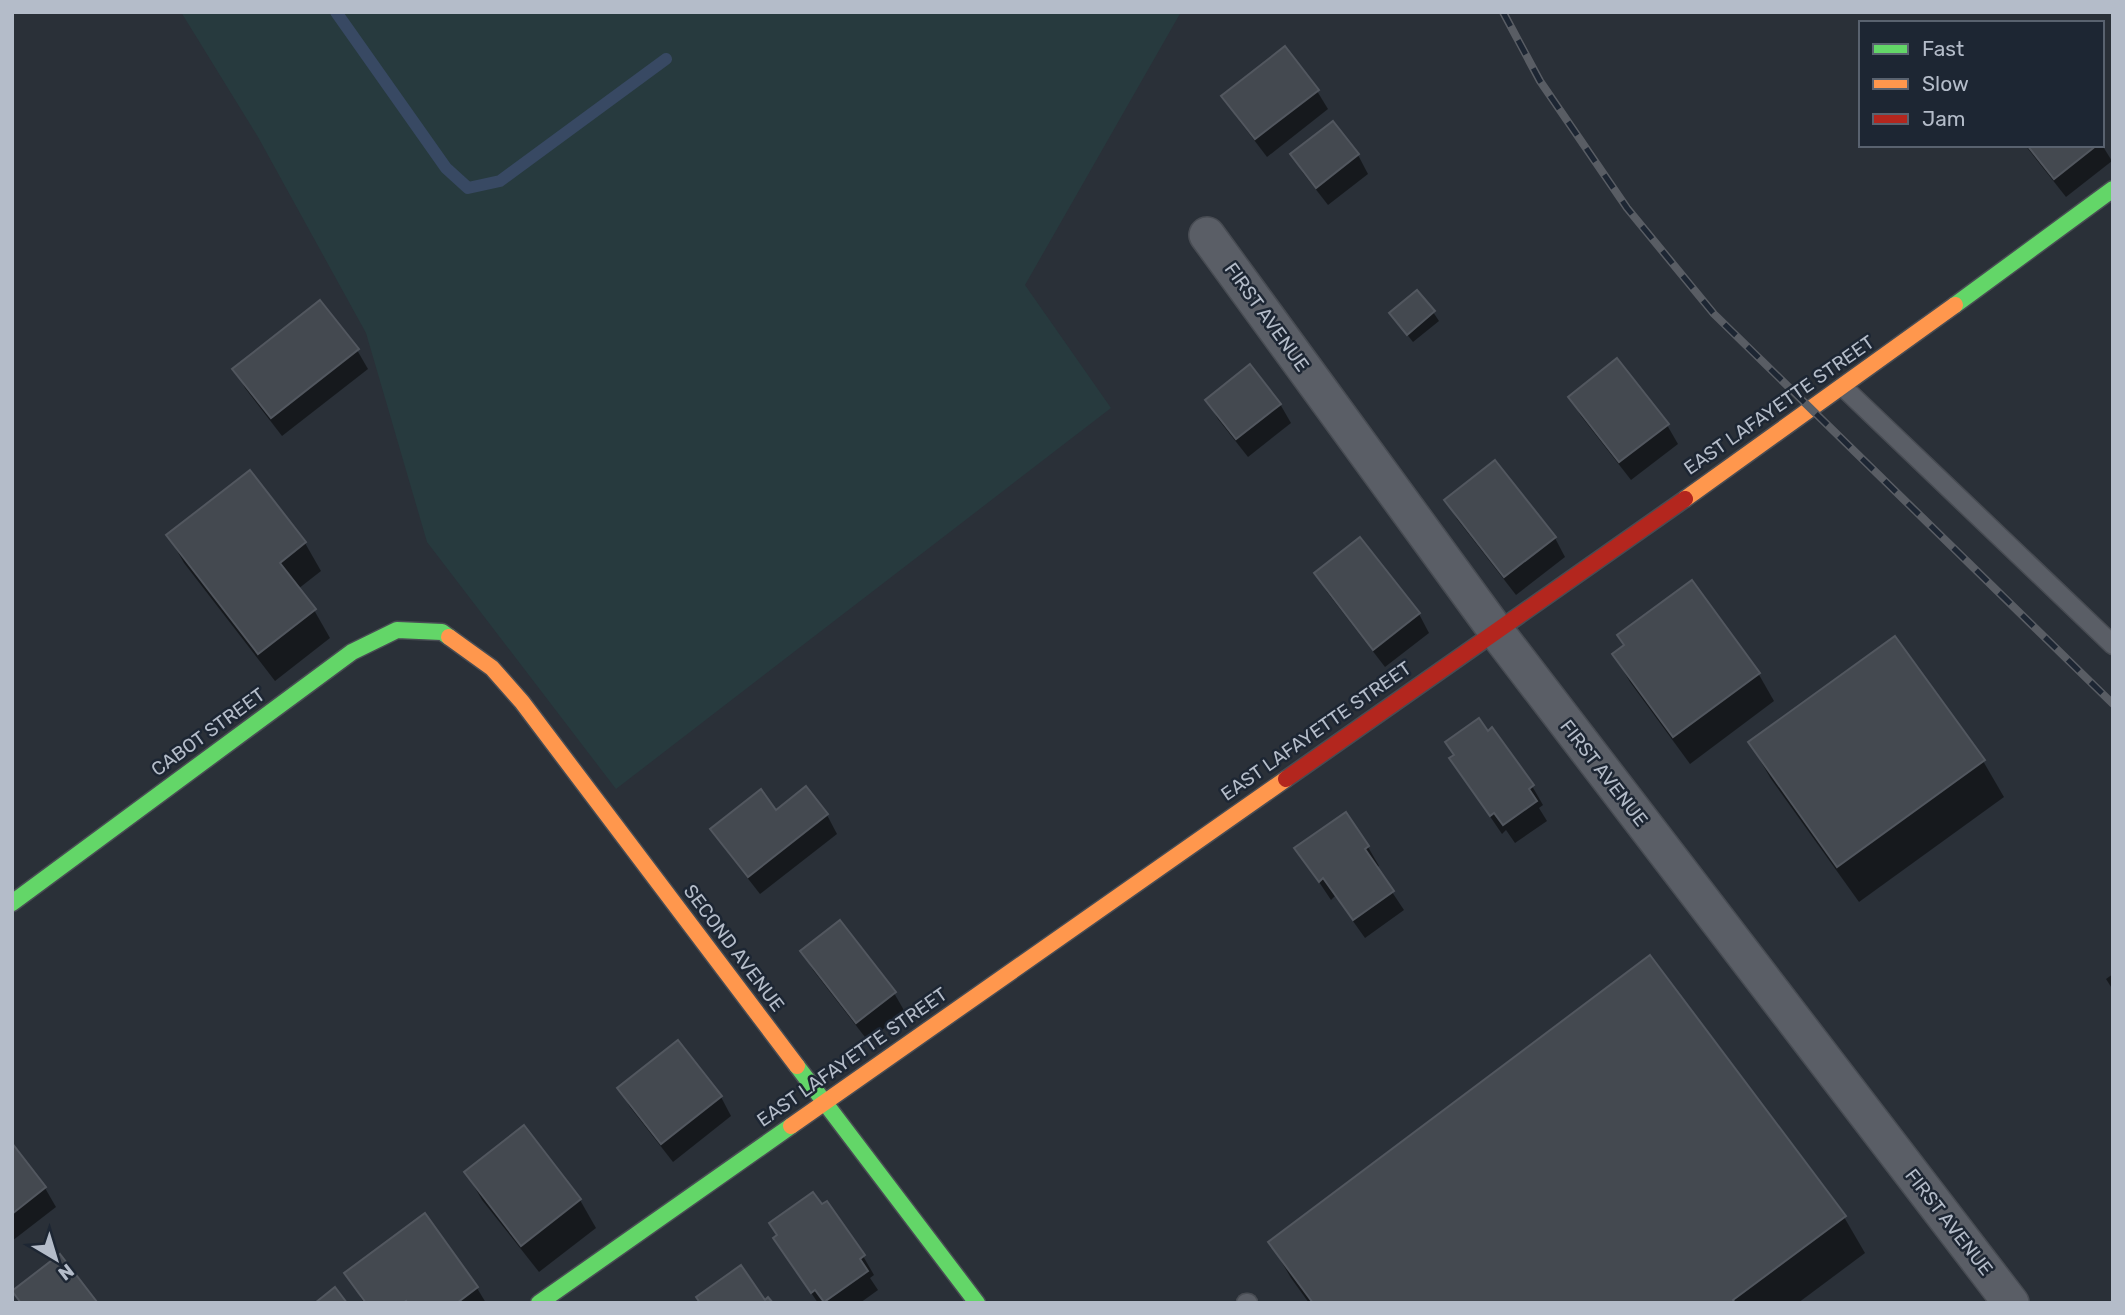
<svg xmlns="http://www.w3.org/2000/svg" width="2125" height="1315" font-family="Rubik,sans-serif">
<rect width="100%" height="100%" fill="#2a3038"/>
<!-- green -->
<path fill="#273a3e" d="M181,12h1000l-156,273 86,123 -495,381 -189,-247 -61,-209 -108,-196z"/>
<!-- shadow -->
<g fill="#0007">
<path d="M1317,91l11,18 -61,48 -32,-42 -11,-18z"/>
<path d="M2025,145h77l10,16 -46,36z"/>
<path d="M1292,155h66l10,19 -40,31 -25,-32z"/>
<path d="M1433,312l6,9 -26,21 -16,-20z"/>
<path d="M357,350l11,19 -86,67 -37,-48 -10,-19z"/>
<path d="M1570,397l97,28 11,19 -47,36 -50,-64z"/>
<path d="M1207,400l73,4 11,19 -43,34 -30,-38z"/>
<path d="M1495,462l60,76 10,19 -49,38 -59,-76 -11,-19z"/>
<path d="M168,535l137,8 16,28 -23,18 16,21 16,28 -55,43 -91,-118z"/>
<path d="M1360,539l59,75 10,19 -44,34 -58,-75 -11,-19z"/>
<path d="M1614,654l144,19 16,28 -84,63 -60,-82z"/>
<path d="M1750,743l233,18 21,36 -145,105 -88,-123z"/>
<path d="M1451,759l81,27 11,19 -4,3 8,13 -32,22 -9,-13 -4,4z"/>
<path d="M776,812l51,3 10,19 -77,60 -36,-46 -11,-19z"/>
<path d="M1368,847l11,19 -3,2 28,42 -39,28 -30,-42 -4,4 -34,-51z"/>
<path d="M802,951l92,42 11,19 -37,29 -55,-71z"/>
<path d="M1650,958l194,259 21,36 -67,50h-489l-18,-25 -21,-36z"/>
<path d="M2113,974v16l-7,-11z"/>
<path d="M678,1043l43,54 10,19 -58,46 -43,-55 -11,-19z"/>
<path d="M12,1146l33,42 11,19 -44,34z"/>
<path d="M466,1172l114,28 16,28 -57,44 -57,-72z"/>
<path d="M821,1206l42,50 11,19 -4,3 8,12 -18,13h-42l-43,-64z"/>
<path d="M346,1273l131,15 9,15h-122z"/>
</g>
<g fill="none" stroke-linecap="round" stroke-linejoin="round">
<!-- stream -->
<path stroke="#384963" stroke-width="12" d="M336,12l110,156 22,20 32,-7 166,-122"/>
</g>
<!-- building -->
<g fill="#444950" stroke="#52575f" stroke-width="2">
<path d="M1285,46l34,44 -64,49 -34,-43z"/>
<path d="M1333,121l26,33 -43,34 -26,-34z"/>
<path d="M2027,145h70l-43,34z"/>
<path d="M1417,290l18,21 -28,24 -18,-22z"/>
<path d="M320,300l39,49 -88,69 -39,-49z"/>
<path d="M1617,358l52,66 -50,38 -51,-65z"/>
<path d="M1250,364l31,40 -45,35 -31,-39z"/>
<path d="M1495,460l61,77 -52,40 -60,-77z"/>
<path d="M250,470l56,72 -26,21 36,46 -58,45 -92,-119z"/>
<path d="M1360,537l60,76 -47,37 -59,-77z"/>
<path d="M1692,580l68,93 -87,64 -61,-83 12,-9 -7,-10z"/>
<path d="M1895,636l90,124 -148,107 -89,-125z"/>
<path d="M1479,718l9,13 4,-4 42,58 -5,4 8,12 -34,24 -9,-12 -4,3 -41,-58 5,-3 -9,-13z"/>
<path d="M806,786l22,28 -80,63 -38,-48 51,-40 15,21z"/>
<path d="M1346,812l23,34 -4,3 29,42 -41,29 -30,-42 -4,4 -25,-34z"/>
<path d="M840,920l56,72 -40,31 -56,-72z"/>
<path d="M1650,955l196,261 -113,84 2,3h-422l-45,-61z"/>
<path d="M678,1040l44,56 -61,48 -44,-56z"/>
<path d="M524,1125l57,74 -60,47 -57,-74z"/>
<path d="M12,1143l34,44 -34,27z"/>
<path d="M813,1192l9,12 5,-3 38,54 -5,4 8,12 -44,31 -9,-12 -4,3 -38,-55 4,-3 -8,-12z"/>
<path d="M425,1213l53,74 -21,16h-50l-1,-2 -3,2h-37l-22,-30z"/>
<path d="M60,1254l37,48 -76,1 -9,-12z"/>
<path d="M741,1265l24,35 3,-3 5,6h-73l-4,-6z"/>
<path d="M335,1287l12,16h-32z"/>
</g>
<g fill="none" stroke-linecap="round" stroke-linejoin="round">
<!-- lane casing -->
<g stroke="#484c53" stroke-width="21">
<g id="lane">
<path d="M1843,387l270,258"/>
<path d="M1246,1303h2"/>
</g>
</g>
<!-- street casing -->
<g stroke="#484c53" stroke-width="38">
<path id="street" d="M1207,235l289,396 515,672"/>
</g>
<!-- fast casing -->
<g stroke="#484c53" stroke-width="19">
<g id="fast">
<path d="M1955,305l158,-116"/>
<path d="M12,903l340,-251 45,-22 45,2 7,5"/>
<path d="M797,1066l180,237"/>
<path d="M539,1303l252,-177"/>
</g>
</g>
<!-- slow casing -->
<g stroke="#484c53" stroke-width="19">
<g id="slow">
<path d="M1685,499l270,-194"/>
<path d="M449,637l43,31 30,34 275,364"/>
<path d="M791,1126l495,-347"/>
</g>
</g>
<!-- jam casing -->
<g stroke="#484c53" stroke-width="19">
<path id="jam" d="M1286,779l399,-280"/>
</g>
<!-- lane -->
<use href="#lane" stroke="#5a5e66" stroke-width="18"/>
<!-- street -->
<use href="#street" stroke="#5a5e66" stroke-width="35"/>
<!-- fast -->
<use href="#fast" stroke="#63d668" stroke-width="16"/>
<!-- slow -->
<use href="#slow" stroke="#ff974d" stroke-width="16"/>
<!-- jam -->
<use href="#jam" stroke="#b3261e" stroke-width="16"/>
<!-- rail casing -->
<g stroke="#595d64" stroke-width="8">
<path id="rail" d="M1503,12l37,69 87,127 87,106 399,390"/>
</g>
<!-- rail -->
<use href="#rail" stroke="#1d2633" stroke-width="5" stroke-dasharray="16" stroke-linecap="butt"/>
</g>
<g text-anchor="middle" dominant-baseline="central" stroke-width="5" stroke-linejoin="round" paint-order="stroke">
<!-- street labels -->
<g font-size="19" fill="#b4bcc9" stroke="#1d2633">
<text transform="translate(1267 317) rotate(54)">FIRST AVENUE</text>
<text transform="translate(1779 405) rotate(-35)">EAST LAFAYETTE STREET</text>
<text transform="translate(1316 731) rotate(-35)">EAST LAFAYETTE STREET</text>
<text transform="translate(208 732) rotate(-36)">CABOT STREET</text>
<text transform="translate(1604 773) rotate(52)">FIRST AVENUE</text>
<text transform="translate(734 948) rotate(53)">SECOND AVENUE</text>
<text transform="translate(852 1057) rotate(-35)">EAST LAFAYETTE STREET</text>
<text transform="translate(1949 1222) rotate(52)">FIRST AVENUE</text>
</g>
</g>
<!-- border -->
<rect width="2125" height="1315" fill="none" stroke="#b4bcc9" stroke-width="28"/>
<!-- legend -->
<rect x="1859" y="21" width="245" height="126" fill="#1d2633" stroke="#59626f" stroke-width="2"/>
<rect x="1873" y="44" width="35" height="10" fill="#63d668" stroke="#59626f" stroke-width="2"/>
<text x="1922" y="56" font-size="21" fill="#b4bcc9">Fast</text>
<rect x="1873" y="79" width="35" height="10" fill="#ff974d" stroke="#59626f" stroke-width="2"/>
<text x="1922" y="91" font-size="21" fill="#b4bcc9">Slow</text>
<rect x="1873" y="114" width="35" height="10" fill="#b3261e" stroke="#59626f" stroke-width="2"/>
<text x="1922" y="126" font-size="21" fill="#b4bcc9">Jam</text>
<!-- north arrow -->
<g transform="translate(56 1259) rotate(142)" stroke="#1d2633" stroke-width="5" paint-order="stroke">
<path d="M0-5L12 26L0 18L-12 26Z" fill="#b4bcc9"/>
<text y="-10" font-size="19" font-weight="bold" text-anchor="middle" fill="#b4bcc9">N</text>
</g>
</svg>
